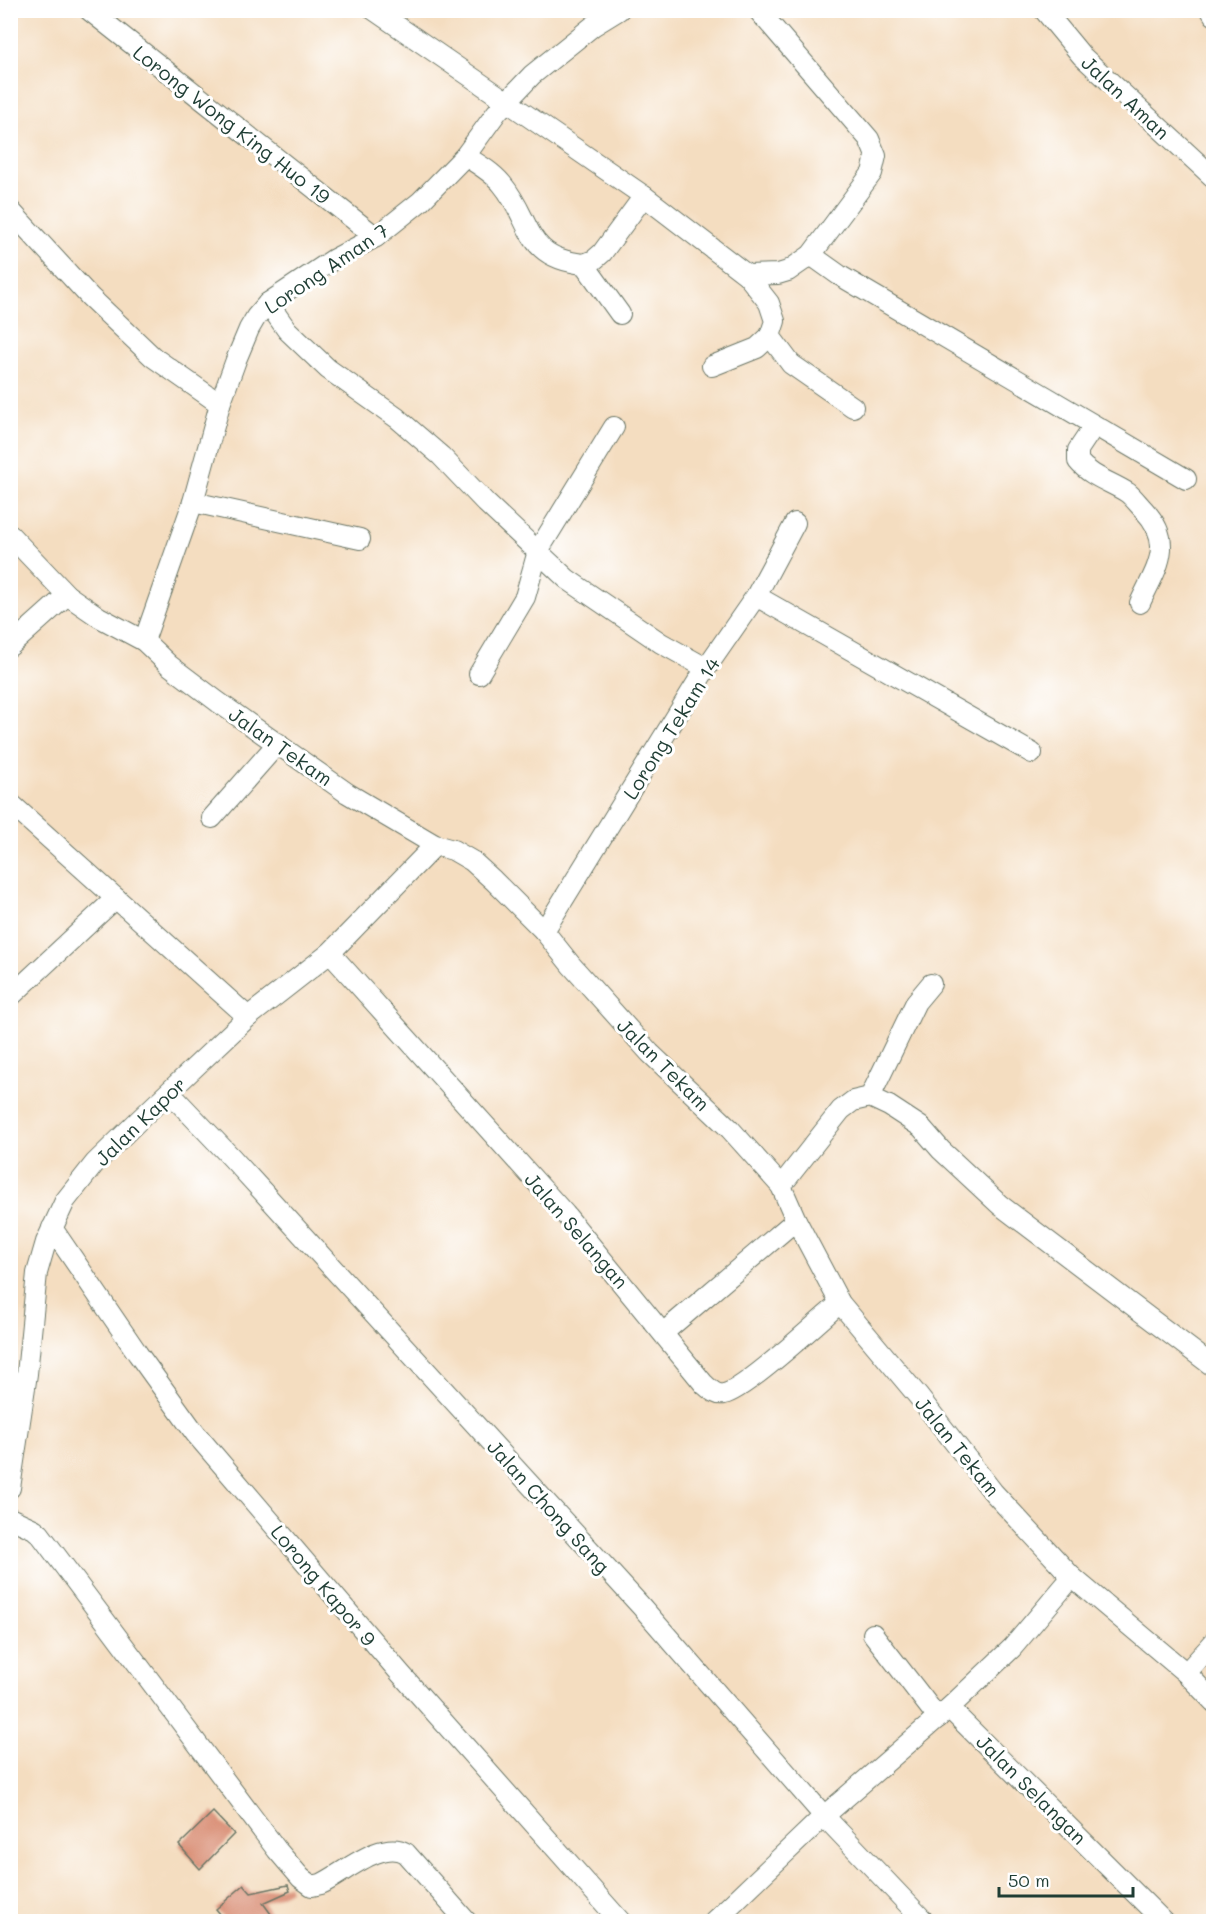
<svg xmlns="http://www.w3.org/2000/svg" width="1224" height="1932" font-family="Mali,sans-serif">
<rect width="100%" height="100%" fill="#fff"/>
<filter id="ink" filterUnits="userSpaceOnUse"><feTurbulence type="fractalNoise" baseFrequency=".0167" numOctaves="2"/><feDisplacementMap in="SourceGraphic" scale="12" xChannelSelector="R" yChannelSelector="G"/><feConvolveMatrix kernelMatrix="1 2 1 2 8 2 1 2 1" color-interpolation-filters="sRGB"/></filter>
<filter id="wash" filterUnits="userSpaceOnUse"><feTurbulence type="fractalNoise" baseFrequency=".008" numOctaves="4" result="noise"/><feDisplacementMap in="SourceGraphic" scale="24" xChannelSelector="R" yChannelSelector="G"/><feGaussianBlur stdDeviation="1.35" result="paint"/><feColorMatrix in="noise" values="0 0 0 0 0 0 0 0 0 0 0 0 0 0 0 0 0 1.4 0 .05"/><feComposite in="paint" operator="in"/></filter>
<g filter="url(#wash)">
<rect width="100%" height="100%" fill="#f4ddc0"/>
<g id="blocks">
<!-- building -->
<g fill="#da9178">
<path d="M213,1812l21,22 -34,35 -21,-24z"/>
<path d="M244,1885l7,8 37,-8 2,6 -27,12 8,11 -9,8h-35l-11,-13z"/>
</g>
</g>
</g>
<g filter="url(#ink)">
<use href="#blocks" fill-opacity="0" stroke="#6a7565" stroke-width="1.5"/>
<g fill="none" stroke-linecap="round" stroke-linejoin="round">
<!-- minor casing -->
<g stroke="#6a7565" stroke-width="22">
<g id="minor">
<path d="M89,10l287,227"/>
<path d="M374,10l270,186 103,79 22,28 6,18 -5,15 21,28 62,43"/>
<path d="M1044,10l38,46 132,122"/>
<path d="M1211,10l3,5"/>
<path d="M465,156c13,8 27,16 37,28 31,37 21,74 82,80l36,50"/>
<path d="M10,210l80,87 63,60 67,47"/>
<path d="M811,255l28,20 347,204"/>
<path d="M584,264l10,-4 8,-7 42,-57"/>
<path d="M747,275l31,-1 10,-3 23,-16 61,-82 4,-17 -7,-17 -111,-129"/>
<path d="M268,303l19,27 41,39 69,49 44,38 45,47 81,76 94,64 45,25"/>
<path d="M712,366l45,-18 13,-12"/>
<path d="M1094,426l-16,24v11c13,16 33,21 50,32 6,5 11,12 16,17 32,34 12,58 -4,93"/>
<path d="M193,502l167,37"/>
<path d="M10,535l57,60 32,22 45,24 25,24 49,37 129,91 88,52 18,5 19,11 21,19 51,51 27,34 79,88 80,76 51,57 15,34 44,83 78,93 75,96 79,85 114,96 28,29"/>
<path d="M756,596l276,157"/>
<path d="M144,641l49,-139 27,-98 16,-44 13,-31 7,-12 12,-14 66,-44 42,-22 45,-36 44,-45 32,-44 35,-37 61,-49 26,-16"/>
<path d="M10,646l57,-51"/>
<path d="M479,674l46,-77 13,-46 76,-124"/>
<path d="M10,803l238,214"/>
<path d="M212,818l66,-75"/>
<path d="M544,931l162,-263 50,-72 39,-73"/>
<path d="M330,953l235,261 139,170c6,5 12,12 20,10 21,-4 95,-73 116,-91"/>
<path d="M10,997l106,-99"/>
<path d="M170,1093l62,65 408,447 184,211 101,106"/>
<path d="M870,1097l19,9 32,21 20,23 59,55 214,162"/>
<path d="M781,1186l60,-76 12,-9 17,-4 46,-95 15,-18"/>
<path d="M52,1228l86,126 57,79 205,240 221,249"/>
<path d="M663,1333l133,-113"/>
<path d="M10,1488l17,-114 10,-101 9,-31 19,-41 30,-38 44,-43 109,-103 82,-64 105,-108"/>
<path d="M10,1518l24,11 6,5 237,316 24,28 11,8 9,-2c22,-10 61,-46 85,-31l61,69"/>
<path d="M873,1634l65,84"/>
<path d="M1186,1673l28,-31"/>
<path d="M949,1708l215,214"/>
<path d="M713,1922l111,-106 125,-108 63,-60 60,-71"/>
</g>
</g>
<!-- minor -->
<use href="#minor" stroke="#fff" stroke-width="20"/>
</g>
</g>
<g text-anchor="middle" dominant-baseline="central" stroke-width="6" stroke-linejoin="round" paint-order="stroke">
<!-- street labels -->
<g font-size="20" fill="#1f3d34" stroke="#fff">
<text transform="translate(1126 97) rotate(43)">Jalan Aman</text>
<text transform="translate(232 124) rotate(38)">Lorong Wong King Huo 19</text>
<text transform="translate(326 268) rotate(-34)">Lorong Aman 7</text>
<text transform="translate(671 728) rotate(-58)">Lorong Tekam 14</text>
<text transform="translate(281 746) rotate(35)">Jalan Tekam</text>
<text transform="translate(664 1064) rotate(45)">Jalan Tekam</text>
<text transform="translate(140 1121) rotate(-44)">Jalan Kapor</text>
<text transform="translate(577 1230) rotate(49)">Jalan Selangan</text>
<text transform="translate(958 1446) rotate(51)">Jalan Tekam</text>
<text transform="translate(549 1506) rotate(48)">Jalan Chong Sang</text>
<text transform="translate(324 1585) rotate(50)">Lorong Kapor 9</text>
<text transform="translate(1032 1789) rotate(45)">Jalan Selangan</text>
</g>
</g>
<!-- margin -->
<rect width="1224" height="1932" fill="none" stroke="#fff" stroke-width="36"/>
<!-- scale -->
<path d="M999 1887v9h134v-9" fill="none" stroke="#1f3d34" stroke-width="3"/>
<text x="1008" y="1887" font-size="18" fill="#1f3d34" stroke="#ffffff" stroke-width="4.5" paint-order="stroke">50 m</text>
</svg>
